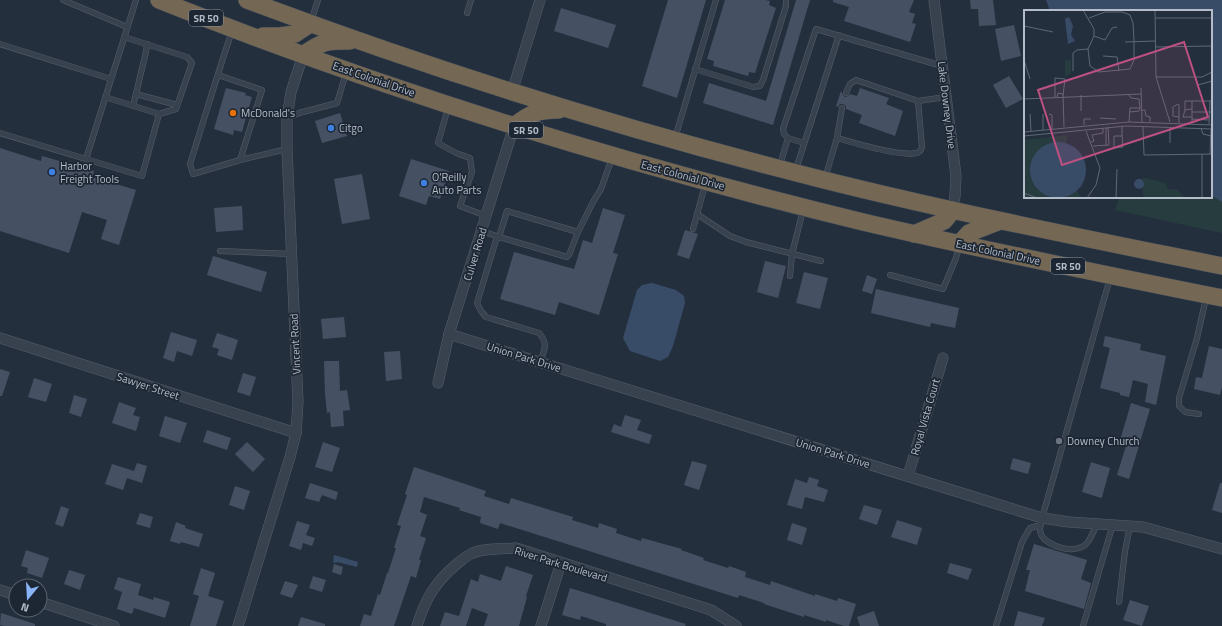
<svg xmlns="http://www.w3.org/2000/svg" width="1222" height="626" font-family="'Titillium Web',sans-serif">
<rect width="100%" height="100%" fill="#242f3e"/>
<!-- green -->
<path fill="#263c3f" d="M1222,0v233l-107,-23 4,-13h92v-186z"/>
<!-- water -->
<g fill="#394c67">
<path d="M1046,0h176v202l-11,-7v-184h-161z"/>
<path d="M652,283l24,7 8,6 1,7 -12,43 -5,11 -8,4 -30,-10 -7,-13 14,-48 5,-5z"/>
<path d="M334,555l24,7 -1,5 -20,-5 -1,1 -3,-1z"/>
</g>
<!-- building -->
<g fill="#455162">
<path d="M668,0h38l-29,98 -35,-12z"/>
<path d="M725,0h40l5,1 -1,4 7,3 -21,65 -6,-1 -1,4 -35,-10 1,-5 -7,-2z"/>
<path d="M796,0h14l-37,125 -70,-22 6,-20 57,18z"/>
<path d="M833,0h81l-5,12 6,2 -3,9 4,1 -6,18 -66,-21 5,-14 -16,-5z"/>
<path d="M970,0h23l3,25 -17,1 -1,-17h-7z"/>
<path d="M561,8l55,17 -8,23 -54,-17z"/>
<path d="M1014,25l7,31 -20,5 -6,-32z"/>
<path d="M1009,76l14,23 -17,9 -13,-23z"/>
<path d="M226,88l20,5 -1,2 7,2 -10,35 -8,-2 -1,5 -19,-6z"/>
<path d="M860,88l29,10 -3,6 17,7 -8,25 -36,-13 3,-8 -16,-6v-3l-3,-2h-3l-2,3 -2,-1 5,-15 2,4 2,2 3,-1 2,-2 7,2z"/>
<path d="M340,113l7,23 -25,7 -7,-22z"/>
<path d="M0,148l41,13 1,-5 52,15 -1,6 43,13 -17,55 -18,-6 6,-19 -25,-8 -13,41 -69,-22z"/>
<path d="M411,159l38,12 -9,28 -11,-3 -3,9 -27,-9z"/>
<path d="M362,174l8,45 -28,5 -8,-45z"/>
<path d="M242,206l1,24 -27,2 -2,-24z"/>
<path d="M603,208l22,7 -12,38 5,1 -19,61 -40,-13 -4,13 -55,-16 14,-47 60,17 9,-29 9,3z"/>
<path d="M685,230l13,4 -9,25 -12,-4z"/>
<path d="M213,256l54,16 -6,20 -54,-17z"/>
<path d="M765,261l21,5 -8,32 -21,-6z"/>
<path d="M804,272l24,6 -8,31 -24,-6z"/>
<path d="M867,275l10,4 -5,15 -10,-3z"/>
<path d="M876,289l83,19 -4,20 -24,-5 -1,4 -59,-14z"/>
<path d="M344,317l2,20 -23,2 -2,-20z"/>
<path d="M171,332l26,8 -5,16 -15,-5 -3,11 -11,-4z"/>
<path d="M217,333l21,7 -6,20 -15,-5 2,-6 -7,-2z"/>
<path d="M1105,336l36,8 -1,6 26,6 -10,49 -11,-3 3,-18 -15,-4 -4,17 -9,-2v-2l-20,-5 10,-40 -7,-2z"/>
<path d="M1209,346l13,3v38l-2,8 -26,-6 2,-12 6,1z"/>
<path d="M400,351l2,28 -16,2 -2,-29z"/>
<path d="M324,361h15l1,30 7,-1 3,20 -7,1 1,15 -13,1 -1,-15 -3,1 -2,-19z"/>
<path d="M0,369l10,3 -8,24h-2z"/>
<path d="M243,373l13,4 -6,19 -13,-4z"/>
<path d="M34,378l18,6 -6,18 -18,-5z"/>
<path d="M74,395l13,4 -6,18 -12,-4z"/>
<path d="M119,402l17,6 -3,7 7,2 -4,14 -24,-8z"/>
<path d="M1131,403l19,6 -21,70 -12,-4 9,-29 -7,-2z"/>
<path d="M625,415l16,5 -4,10 15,5 -3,9 -38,-12 3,-8 7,3z"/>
<path d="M165,416l22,7 -7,20 -21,-7z"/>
<path d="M207,430l24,8 -4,12 -24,-8z"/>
<path d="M247,442l18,17 -12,13 -18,-18z"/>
<path d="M323,442l17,6 -8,24 -17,-5z"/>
<path d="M1013,458l18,5 -3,11 -18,-5z"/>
<path d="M692,461l15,4 -8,25 -15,-5z"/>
<path d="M1091,462l19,6 -8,29 -1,1 -19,-6z"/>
<path d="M137,463l10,3 -5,17 -15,-5 -4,12 -18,-6 7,-20 22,7z"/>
<path d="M414,467l72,24 -2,5 25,8 2,-6 62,19 -1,3 26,8 1,-5 18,6 -1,4 25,8 1,-3 40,11 -1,1 23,8 -1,2 25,8 1,-2 17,6 -1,5 25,8 1,-4 44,15v-2l22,7 1,-3 18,6 -7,22h-5l-18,-6v2l-22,-7v2l-40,-13v-1l-25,-8 -1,3 -238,-75 -2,6 -18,-6 1,-6 -22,-7 1,-2 -36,-11 -4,15 7,3 -7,21 6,2 -7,22h2l-5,18 -5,-2 -17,50h-34l4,-12 7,2 7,-22 2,1 7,-22h1l8,-25h-2l7,-22 -4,-1 10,-30 -2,-1z"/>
<path d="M809,477l10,3 -2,6 11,4 -4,12 -19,-5 -3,12 -15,-4 8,-26 12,4z"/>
<path d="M310,483l28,9 -2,8 -14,-5 -3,7 -14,-4z"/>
<path d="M1220,483h2v30l-10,-3z"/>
<path d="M235,486l15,5 -6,19 -15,-5z"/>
<path d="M864,505l18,5 -5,15 -18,-6z"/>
<path d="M61,506l8,3 -6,18 -8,-3z"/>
<path d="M140,513l13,4 -3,11 -14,-4z"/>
<path d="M897,520l25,8 -5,17 -26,-8z"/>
<path d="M297,521l13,4 -4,10 9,3 -3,8 -9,-3 -2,7 -12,-4z"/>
<path d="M176,522l10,4 -1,2 18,6 -4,13 -18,-5 -1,2 -10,-3z"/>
<path d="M792,523l15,5 -5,17 -15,-5z"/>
<path d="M1034,544l53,16 -6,19 10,4 -7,26 -59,-18 5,-21h-4z"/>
<path d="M26,550l23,8 -7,20 -15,-5 1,-5 -7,-2z"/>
<path d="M950,563l22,6 -4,11 -21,-7z"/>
<path d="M334,564l9,3 -2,8 -9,-3z"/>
<path d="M506,566l27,9 -7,21 1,1 -8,29h-35l4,-12 -16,-6 -6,18h-26l5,-14 14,4 12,-37 7,3 2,-8 21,7z"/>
<path d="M201,568l14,5 -7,23 16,5 -8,25h-26l9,-30 -6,-2z"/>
<path d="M69,570l16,5 -5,15 -16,-6z"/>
<path d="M313,576l13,4 -4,12 -13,-4z"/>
<path d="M118,577l23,7 -3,11 15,5 1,-3 16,5 -5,16 -31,-10 -2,6 -15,-5 5,-17 -8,-3z"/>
<path d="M285,581l13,4 -6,13 -12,-4z"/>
<path d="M570,588l116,36 -1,2h-79v-2l-25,-8 -1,4 -18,-5z"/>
<path d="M1130,600l19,6 -7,20 -19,-6z"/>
<path d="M874,611l5,15h-19l-3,-9z"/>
<path d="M1018,611l27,7 -3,8h-28z"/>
<path d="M1,613l34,11v2h-31l-4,-1z"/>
<path d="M301,617l24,7v2h-27z"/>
</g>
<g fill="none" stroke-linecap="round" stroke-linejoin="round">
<!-- lane casing -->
<g stroke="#565f6c" stroke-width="6">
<g id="lane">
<path d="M63,0l64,27"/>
<path d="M467,13l4,-13"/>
<path d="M311,21l7,-21"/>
<path d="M124,37l63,20 5,6 -16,46 -17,5"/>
<path d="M0,44l111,35"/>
<path d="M695,69l58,18 7,-1 3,-6 23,-74v-6"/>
<path d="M218,75l44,15 -22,70 -47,14 -3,-10c14,-44 27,-89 42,-133"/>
<path d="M846,93l4,-9 6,-4 62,21"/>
<path d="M136,94l41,11"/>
<path d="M133,106l13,-54 1,-8"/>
<path d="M448,108l-10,35 18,10 14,5 2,14 -12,34 26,10"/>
<path d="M287,118l12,-5 38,-10 9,-30"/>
<path d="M0,133l142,43 17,-62 -54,-17"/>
<path d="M675,138l41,-138"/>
<path d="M788,138l16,5"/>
<path d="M837,138l5,-30"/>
<path d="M86,159l50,-159"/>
<path d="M240,160l47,-11"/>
<path d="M780,165l8,-27 -4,-4 -1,-5 33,-100 126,37"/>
<path d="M796,169l43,-134"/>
<path d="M825,178l12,-40c17,5 63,19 79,15 3,0 5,-3 6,-6l-4,-46 28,-4"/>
<path d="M697,214l33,22 16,6 75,19"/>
<path d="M693,229l12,-44"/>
<path d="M482,231l17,6 8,-26 71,21"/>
<path d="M220,251l71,3"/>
<path d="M890,275l53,14 13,-31 3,-11"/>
<path d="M790,276l2,-22 11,-44"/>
<path d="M540,363c4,-13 9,-19 -1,-30l-53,-16 -5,-6 -4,-8 19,-63 3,-3 68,20 2,-2 9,-23 15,-30 8,-13 11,-31"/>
<path d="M1199,414l-14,-2 -6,-6v-8l18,-60 9,-40"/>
<path d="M1097,524c-4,8 -8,22 -18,24 -12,4 -38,-4 -39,-18 0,-4 1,-8 2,-12l68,-240"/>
<path d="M1119,602l6,-51 5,-25"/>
<path d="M996,626l26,-84 8,-14 11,-3"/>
<path d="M1083,626l30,-102"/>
</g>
</g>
<!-- street casing -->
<g stroke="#565f6c" stroke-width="11">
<g id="street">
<path d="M934,0l22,176 -1,20 -2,14"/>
<path d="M512,92l28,-92"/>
<path d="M449,334l593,184 27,4 74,5 79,22"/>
<path d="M0,338l296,95"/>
<path d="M438,383l11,-49 65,-208"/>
<path d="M908,476l35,-118"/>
<path d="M0,590l16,5"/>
<path d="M40,602l74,24"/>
<path d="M238,626l52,-169 6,-24 2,-31 -11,-253v-31l4,-26 12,-37"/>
<path d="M417,626c8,-27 19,-45 41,-63 4,-3 8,-7 13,-9 10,-6 33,-5 45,-6l195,62 25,16"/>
<path d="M541,626l20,-63"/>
</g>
</g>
<!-- highway casing -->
<g stroke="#434c59" stroke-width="18">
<g id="highway">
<path d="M159,0c229,92 465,164 704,222 119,28 239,52 359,76"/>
<path d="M247,0c188,71 382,131 577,180 132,33 265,59 398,86"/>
<path d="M263,36h16l16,-2 15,-10"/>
<path d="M303,55c19,-14 24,-14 47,-14"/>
<path d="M514,126c16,-13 24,-16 45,-16"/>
<path d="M914,234l30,-13 9,-11"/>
<path d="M959,244l10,-11 31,-12"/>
</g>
</g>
<!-- lane -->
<use href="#lane" stroke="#38414e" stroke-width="5"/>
<!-- street -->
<use href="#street" stroke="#38414e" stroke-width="10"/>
<!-- highway -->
<use href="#highway" stroke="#746855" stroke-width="17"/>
</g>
<!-- markers -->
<circle fill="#e8710a" stroke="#1d2633" stroke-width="1.5" cx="233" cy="113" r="4"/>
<g fill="#3f7fe0" stroke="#1d2633" stroke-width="1.5">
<circle cx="331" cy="128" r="4"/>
<circle cx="52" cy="172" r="4"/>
<circle cx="424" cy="183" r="4"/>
</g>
<circle fill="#6b7280" stroke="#1d2633" stroke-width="1.5" cx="1059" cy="441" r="4"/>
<g text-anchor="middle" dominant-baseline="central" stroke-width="3.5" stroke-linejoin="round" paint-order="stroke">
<!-- shield labels -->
<g fill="#1d2633" stroke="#878f9c" stroke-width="1">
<rect x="189" y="10" width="34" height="16" rx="3"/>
<rect x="509" y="122" width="34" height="16" rx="3"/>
<rect x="1051" y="258" width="34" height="16" rx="3"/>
</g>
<g font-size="10" font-weight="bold" fill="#b4bcc9">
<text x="206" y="18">SR 50</text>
<text x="526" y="130">SR 50</text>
<text x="1068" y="266">SR 50</text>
</g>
<!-- street labels -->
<g font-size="11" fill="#b4bcc9" stroke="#1d2633">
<text transform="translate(374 79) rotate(19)">East Colonial Drive</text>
<text transform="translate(947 105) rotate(83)">Lake Downey Drive</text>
<text transform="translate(683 175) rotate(15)">East Colonial Drive</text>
<text transform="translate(998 252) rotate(12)">East Colonial Drive</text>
<text transform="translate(475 254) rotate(-73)">Culver Road</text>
<text transform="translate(295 344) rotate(-93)">Vincent Road</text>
<text transform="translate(524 357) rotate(17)">Union Park Drive</text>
<text transform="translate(148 386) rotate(18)">Sawyer Street</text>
<text transform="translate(925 417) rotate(-74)">Royal Vista Court</text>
<text transform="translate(833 453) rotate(17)">Union Park Drive</text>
<text transform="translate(561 564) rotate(17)">River Park Boulevard</text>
</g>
<!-- poi labels -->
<g font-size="11" fill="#b4bcc9" stroke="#1d2633" text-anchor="start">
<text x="241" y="113">McDonald's</text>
<text x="339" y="128">Citgo</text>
<text x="60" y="166">Harbor<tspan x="60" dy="13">Freight Tools</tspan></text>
<text x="432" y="177">O'Reilly<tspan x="432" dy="13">Auto Parts</tspan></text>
<text x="1067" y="441">Downey Church</text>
</g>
</g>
<!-- overview -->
<g transform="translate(1024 10)">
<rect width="188" height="188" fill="#242f3e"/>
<path d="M41,50h6v13l-6,4zM43,125l-1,41 16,22h-58v-58zM122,168l19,5 3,6 10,1 7,8h-41l-4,-19z" fill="#263c3f"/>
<path d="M45,7l4,9 -2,9 4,6 -7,3 -3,-25zM6 160a28 28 0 1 1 56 0a28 28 0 1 1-56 0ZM110 174a5 5 0 1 1 10 0a5 5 0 1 1-10 0Z" fill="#394c67"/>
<path fill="none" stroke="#5e6776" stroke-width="1" d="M59,0l11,19v7l-6,13 2,17 9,6 31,-3 4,-9v-19l-1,-18 -3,-8 -8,-3h-17l-16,6M131,0l1,67 14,45M131,8h57M0,16l29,6M70,26l11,4 7,-12 5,-1M101,32l30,-1M131,37l57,-1M79,46l14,1 2,14M0,50l6,19M49,61v-18l4,-3 11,-1M132,67h46l10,-5M174,75l14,-4M117,78l1,34M57,85v16M33,87l1,-4 5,1 1,33M31,88v-20l10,1 -2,16M0,89l117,-5M168,91v22M168,99l-7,1v-9h27M118,100h3l1,6 4,1v5M161,100l-2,7h9M106,102l9,-1 1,-3M168,102h20M6,104l1,17M19,104v16M25,104l3,1v14M155,107l-6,-1v-9l5,-3 1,1v18M76,108l16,1M168,109l17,1M105,112l1,-14h10l-1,-9 -8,-1 -2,-3M185,114l1,-23M60,115v-6h7M98,117v8l1,12 -9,1v-12h8M119,117l1,28 68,-1M146,117v16M82,118v18M177,118l2,6 8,2M62,121l14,37 -4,17 -9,13M0,122l105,-10 83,3M0,126l102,-10 86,3M67,132l3,-1 -2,-6 11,-2v-5M69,136l16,-1 -1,-18M178,144v44M186,144l1,-25M0,183l13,5M92,188l1,-29"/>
<path fill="#bd5182" fill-opacity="0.15" stroke="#bd5182" stroke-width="2" d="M160,32l24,75 -146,48 -24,-75z"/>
<rect width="188" height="188" fill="none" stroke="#b4bcc9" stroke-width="2"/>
</g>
<!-- north arrow -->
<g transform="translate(28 598) rotate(198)"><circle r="19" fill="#1d2633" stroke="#59626f"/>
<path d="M0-3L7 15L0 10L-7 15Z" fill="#8ab4f8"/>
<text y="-6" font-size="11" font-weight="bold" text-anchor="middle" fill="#b4bcc9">N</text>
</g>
</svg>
